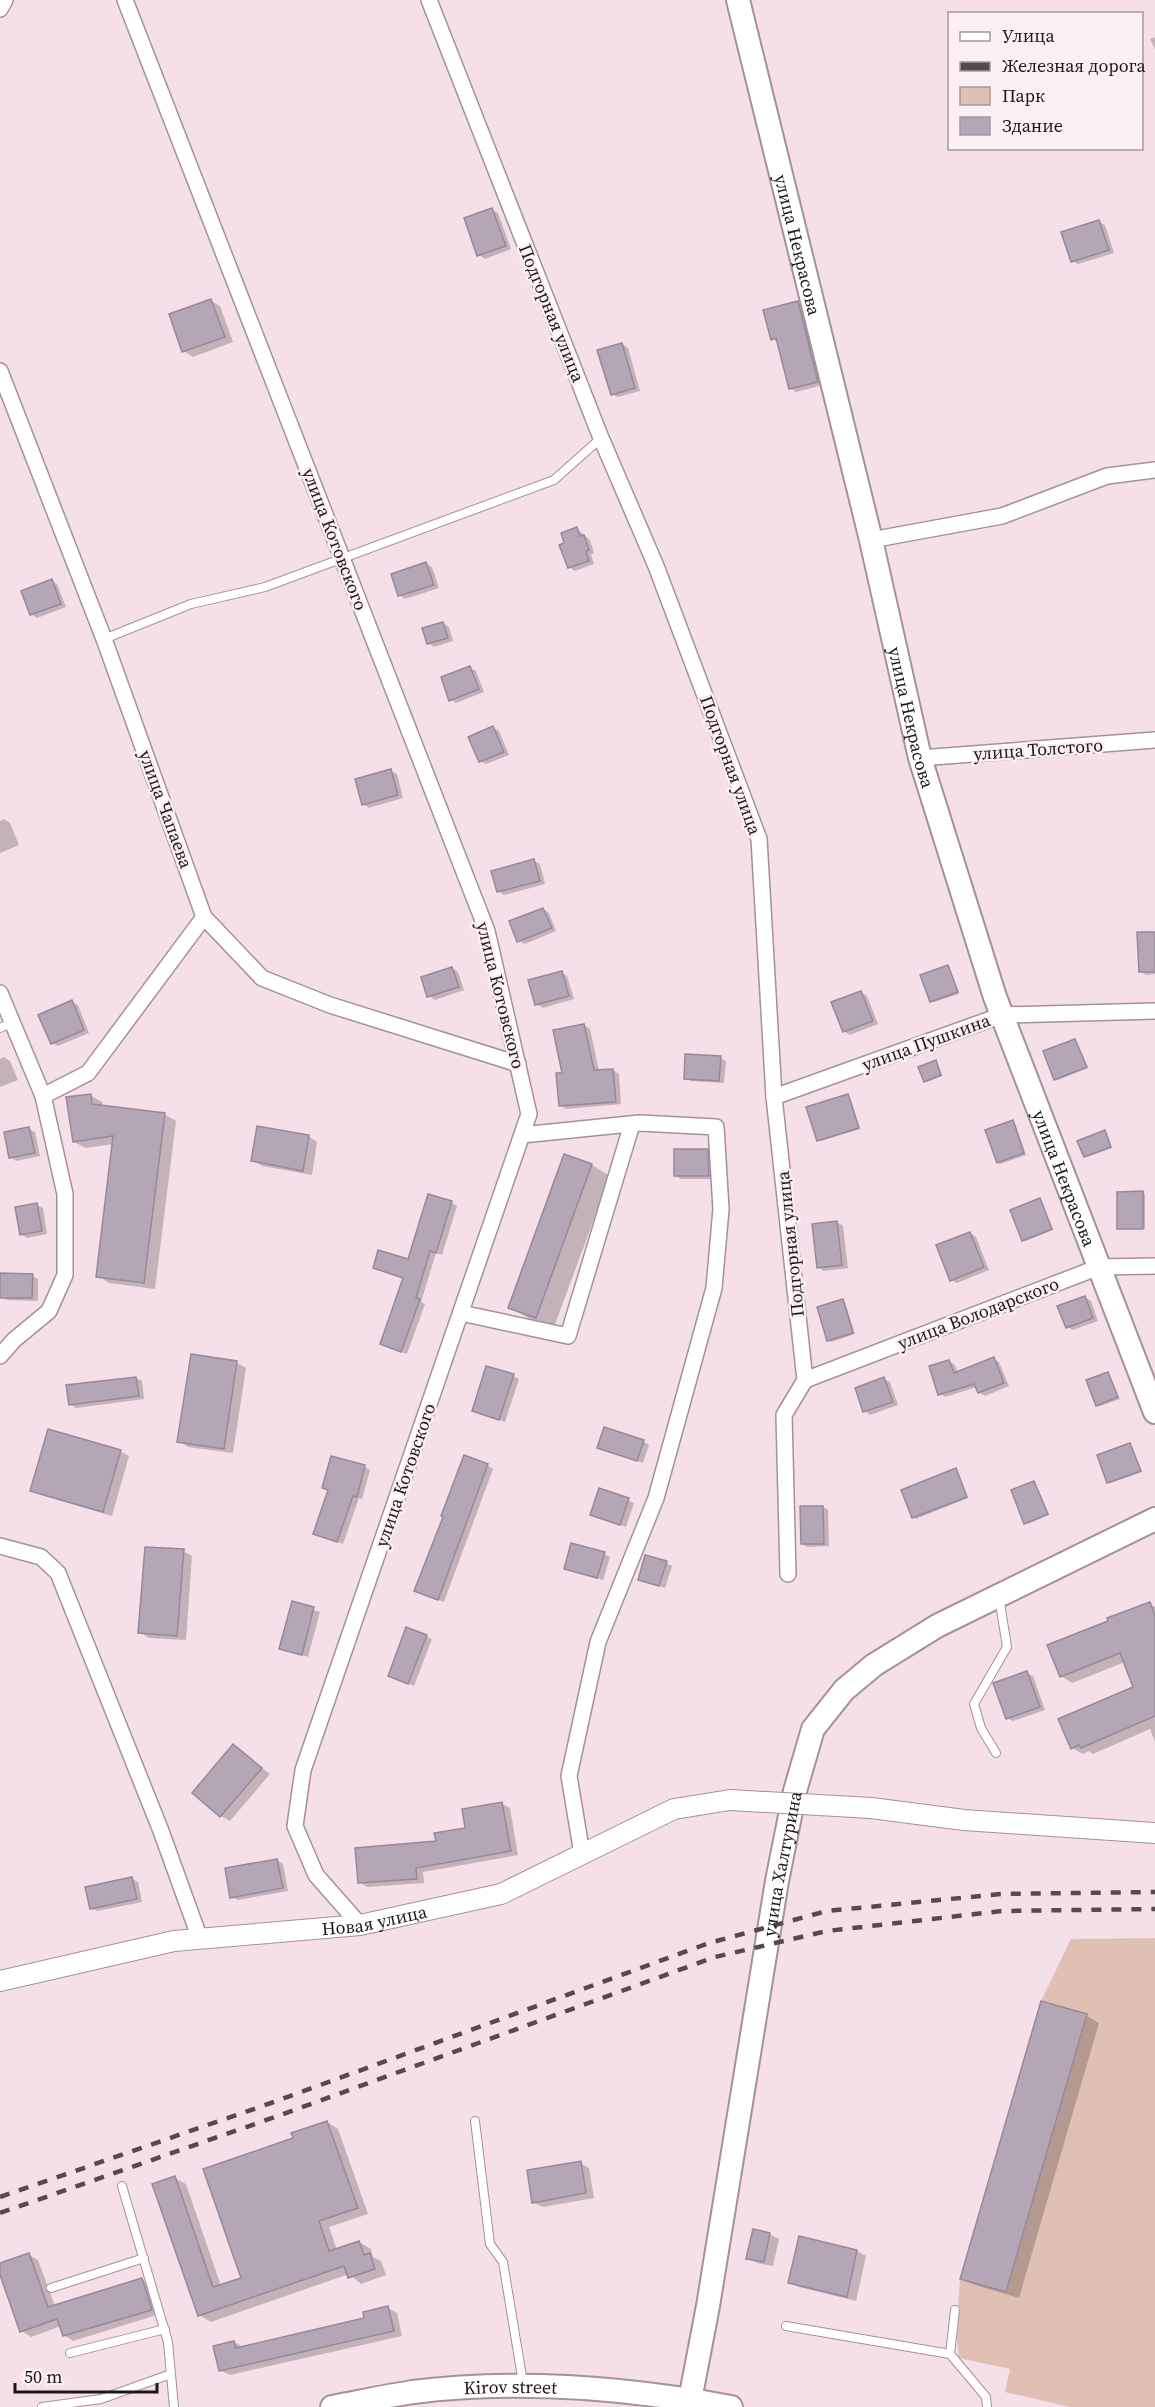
<svg xmlns="http://www.w3.org/2000/svg" width="1155" height="2407" font-family="'Source Serif 4',serif">
<rect width="100%" height="100%" fill="#f5dfe8"/>
<!-- green -->
<path fill="#e1c0b4" d="M1155,1938v469h-85l-65,-15 5,-23 -51,-11 -3,-28 4,-51 81,-278 30,-62z"/>
<!-- shadow -->
<g fill="#0003">
<path d="M1155,37v12l-5,-10z"/>
<path d="M492,210l6,3 13,36 -26,10 -6,-4z"/>
<path d="M1099,222l6,3 9,28 -36,11 -6,-3z"/>
<path d="M211,301l9,5 13,36 -40,15 -9,-6z"/>
<path d="M798,303l6,3 19,79 -27,7 -6,-4 -12,-46 -6,-3z"/>
<path d="M622,344l6,4 12,43 -22,6 -6,-3z"/>
<path d="M577,529l13,11 4,13 -3,1 3,10 -19,7 -6,-4 -3,-23z"/>
<path d="M426,564l6,3 7,21 -34,11 -6,-4z"/>
<path d="M51,581l6,3 9,23 -29,11 -6,-4z"/>
<path d="M443,623l6,4 4,14 -19,6 -6,-4z"/>
<path d="M470,668l6,3 8,21 -28,11 -5,-3z"/>
<path d="M493,728l6,3 10,24 -23,9 -6,-3z"/>
<path d="M391,771l6,3 6,24 -34,10 -6,-4z"/>
<path d="M4,819l6,4 9,22 -19,8v-32z"/>
<path d="M534,861l6,3 5,20 -41,11 -6,-4z"/>
<path d="M543,909l6,4 7,18 -31,13 -6,-3z"/>
<path d="M1155,934v40l-9,1 -6,-4z"/>
<path d="M948,966l11,28 -25,8 -3,-1z"/>
<path d="M452,968l6,4 6,18 -29,10 -6,-4z"/>
<path d="M561,972l6,4 7,23 -31,9 -6,-4z"/>
<path d="M861,992l6,4 11,28 -28,11 -6,-4z"/>
<path d="M72,1002l6,3 11,28 -31,13 -6,-3z"/>
<path d="M584,1025l6,4 9,42 14,-1 6,4 2,30 -55,5 -6,-4 4,-31z"/>
<path d="M1075,1040l13,28 -30,12 -2,-1z"/>
<path d="M4,1057l6,4 8,19 -18,7v-28z"/>
<path d="M720,1058l6,3 -2,22 -33,-2 -6,-3z"/>
<path d="M935,1062l8,14 -16,6 -2,-1z"/>
<path d="M90,1095l12,7 1,5 61,7 12,7 -21,168 -46,-6 -11,-7 16,-132 -28,4 -12,-6z"/>
<path d="M847,1095l3,2 10,32 -39,12 -3,-1z"/>
<path d="M1013,1122l2,1 11,32 -26,9 -2,-2z"/>
<path d="M29,1129l6,3 5,24 -24,5 -5,-4z"/>
<path d="M1105,1132l7,16 -25,9 -2,-1z"/>
<path d="M308,1136l9,6 -5,33 -50,-9 -9,-6z"/>
<path d="M707,1150l6,4 2,25h-34l-5,-3z"/>
<path d="M565,1156l27,9 18,11 -56,151 -26,-9 -18,-11z"/>
<path d="M1143,1193l2,1v35l-26,-1z"/>
<path d="M1040,1200l13,30 -27,11 -3,-2z"/>
<path d="M452,1203l5,3 -15,49 -6,-2 -15,49 4,2 -18,50 -20,-7 -6,-3 24,-66 -30,-11 34,-7z"/>
<path d="M37,1205l6,3 4,26 -20,4 -6,-4z"/>
<path d="M837,1222l6,4 5,42 -24,3 -6,-4z"/>
<path d="M970,1233l6,4 13,33 -32,13 -6,-3z"/>
<path d="M32,1276l6,3v22l-31,-1 -5,-3z"/>
<path d="M1085,1297l6,4 7,20 -25,9 -6,-3z"/>
<path d="M843,1301l2,1 10,32 -24,8 -3,-2z"/>
<path d="M994,1359l5,3 10,24 -24,10 -6,-4 -2,-5 -32,10 -5,-3 9,-33 6,4 3,8z"/>
<path d="M237,1363l9,5 -13,85 -45,-6 -9,-6z"/>
<path d="M1108,1373l12,26 -20,7 -3,-1z"/>
<path d="M513,1376l6,3 -14,43 -31,-12z"/>
<path d="M136,1378l6,3 2,18 -68,9 -6,-4z"/>
<path d="M884,1379l6,3 8,23 -28,10 -5,-4z"/>
<path d="M643,1441l6,4 -6,18 -44,-16z"/>
<path d="M1130,1445l12,27 -31,11 -3,-1z"/>
<path d="M120,1451l9,5 -17,60 -71,-21 -9,-5z"/>
<path d="M487,1465l6,4 -49,133 -22,-9z"/>
<path d="M364,1466l6,4 -8,29 -3,-1 -16,46 -28,-11 15,-43z"/>
<path d="M956,1470l12,28 -52,21 -3,-2z"/>
<path d="M1034,1483l15,32 -21,9 -2,-1z"/>
<path d="M600,1490l34,13 -8,24 -34,-12z"/>
<path d="M823,1507l5,3 1,36 -21,1 -6,-3z"/>
<path d="M183,1551l9,5 -6,84 -37,-2 -9,-6z"/>
<path d="M604,1554l6,3 -7,23 -38,-12z"/>
<path d="M666,1563l6,3 -7,22 -26,-9z"/>
<path d="M293,1603l27,9 -12,45 -27,-9z"/>
<path d="M1150,1604l5,3v135l-5,-13 -57,25 -4,-3 -6,3 -11,-6 63,-60 -10,-26 -53,21 -11,-7z"/>
<path d="M426,1636l6,3 -18,47 -19,-7z"/>
<path d="M1027,1673l6,3 12,34 -32,11 -6,-3z"/>
<path d="M234,1746l36,28 -40,47 -9,-5z"/>
<path d="M502,1804l8,4 8,47 -95,17 1,11 -57,4 -7,-5 107,-53z"/>
<path d="M277,1860l6,4 5,27 -50,9 -6,-3z"/>
<path d="M132,1879l6,3 4,20 -45,9 -6,-3z"/>
<path d="M1042,2003l45,13 12,7 -80,275 -44,-13 -13,-7z"/>
<path d="M327,2122l11,7 30,85 -39,13 8,23 22,-8 12,7 2,8 8,4 5,14 -25,9 -12,-10 -138,48 -12,-7 -25,-137 12,6 35,102 22,-7 52,-140z"/>
<path d="M580,2163l9,5 5,30 -51,9 -10,-5z"/>
<path d="M769,2234l10,5 -6,27 -16,-3 -9,-5z"/>
<path d="M800,2238l57,13 9,5 -10,45 -57,-14 -9,-5z"/>
<path d="M29,2255l9,5 17,46 87,-26 9,5 9,29 -87,27 -9,-6 -3,-9 -30,11 -9,-6 -22,-61v-5z"/>
<path d="M388,2308l9,5 5,23 -172,39 -10,-5 14,-28 9,5 123,-28z"/>
</g>
<!-- building -->
<g fill="#b5a6b5" stroke="#978998" stroke-width="1.5">
<path d="M492,208l14,38 -29,10 -13,-38z"/>
<path d="M1099,220l10,30 -38,12 -10,-30z"/>
<path d="M211,299l14,38 -43,15 -13,-38z"/>
<path d="M798,301l20,81 -29,7 -13,-51 -5,2 -8,-30z"/>
<path d="M622,343l13,45 -24,7 -14,-45z"/>
<path d="M577,527l3,9 4,-1 5,15 -3,1 3,10 -21,7 -9,-23 5,-2 -3,-10z"/>
<path d="M426,562l8,23 -36,11 -7,-22z"/>
<path d="M52,579l9,25 -31,11 -9,-24z"/>
<path d="M443,622l5,16 -21,6 -5,-16z"/>
<path d="M470,666l9,23 -30,12 -8,-24z"/>
<path d="M493,726l11,26 -25,10 -11,-25z"/>
<path d="M391,769l7,26 -36,10 -7,-26z"/>
<path d="M534,859l6,22 -43,11 -6,-21z"/>
<path d="M543,908l9,20 -35,14 -8,-21z"/>
<path d="M1137,932h18v40h-16z"/>
<path d="M948,965l10,27 -28,10 -10,-27z"/>
<path d="M452,967l7,20 -32,10 -6,-20z"/>
<path d="M562,971l7,25 -34,9 -7,-25z"/>
<path d="M861,991l12,30 -30,11 -12,-30z"/>
<path d="M72,1000l12,30 -33,14 -13,-29z"/>
<path d="M584,1024l10,46 19,-1 3,33 -57,4 -3,-33h6l-9,-43z"/>
<path d="M1075,1039l12,28 -33,13 -11,-29z"/>
<path d="M685,1054l36,2 -2,25 -35,-2z"/>
<path d="M936,1060l5,15 -17,7 -6,-15z"/>
<path d="M91,1094l1,10 73,9 -21,170 -48,-6 17,-141 -40,6 -7,-45z"/>
<path d="M848,1094l11,34 -42,13 -11,-34z"/>
<path d="M1013,1120l11,33 -27,10 -12,-33z"/>
<path d="M257,1126l52,9 -6,36 -52,-10z"/>
<path d="M29,1127l6,26 -26,5 -5,-26z"/>
<path d="M1105,1130l6,17 -27,10 -7,-16z"/>
<path d="M674,1149h34l1,27h-35z"/>
<path d="M564,1154l28,10 -56,154 -28,-10z"/>
<path d="M1143,1191v38h-26v-37z"/>
<path d="M428,1194l24,7 -16,52 -6,-2 -14,47 4,1 -19,53 -21,-8 23,-66 -30,-10 5,-18 30,9z"/>
<path d="M1040,1198l12,31 -30,12 -12,-31z"/>
<path d="M37,1203l5,28 -22,4 -5,-28z"/>
<path d="M837,1221l5,44 -25,3 -5,-44z"/>
<path d="M970,1232l14,35 -34,14 -14,-36z"/>
<path d="M0,1273l33,1 -1,24h-32z"/>
<path d="M1085,1296l8,22 -27,10 -9,-22z"/>
<path d="M843,1299l10,34 -26,8 -10,-34z"/>
<path d="M191,1354l46,7 -13,88 -47,-7z"/>
<path d="M994,1357l10,26 -26,10 -4,-9 -36,11 -9,-29 20,-6 5,13z"/>
<path d="M486,1366l28,8 -15,46 -27,-9z"/>
<path d="M1108,1372l10,25 -22,9 -10,-26z"/>
<path d="M136,1377l3,19 -70,9 -3,-20z"/>
<path d="M884,1377l9,25 -30,10 -8,-24z"/>
<path d="M604,1427l40,13 -7,21 -40,-13z"/>
<path d="M48,1429l73,21 -18,62 -73,-21z"/>
<path d="M1130,1443l11,28 -34,12 -10,-28z"/>
<path d="M464,1455l24,9 -50,136 -24,-9 29,-74 -2,-1z"/>
<path d="M331,1456l34,9 -8,32 -4,-1 -16,46 -24,-8 15,-44 -6,-2z"/>
<path d="M956,1468l11,29 -55,21 -11,-28z"/>
<path d="M1034,1481l14,33 -24,10 -13,-34z"/>
<path d="M599,1488l30,10 -9,27 -30,-10z"/>
<path d="M800,1506h23l1,38h-23z"/>
<path d="M571,1543l34,9 -8,26 -33,-9z"/>
<path d="M145,1547l39,2 -7,87 -39,-3z"/>
<path d="M645,1555l22,6 -8,25 -21,-6z"/>
<path d="M292,1601l22,6 -12,48 -23,-6z"/>
<path d="M1150,1602l5,14v100l-74,32 -2,-3 -8,4 -13,-30 75,-32 -13,-34 -60,24 -13,-32 61,-24 -1,-3z"/>
<path d="M406,1627l21,8 -19,49 -20,-8z"/>
<path d="M1027,1671l13,36 -34,12 -13,-36z"/>
<path d="M233,1744l29,24 -42,49 -28,-24z"/>
<path d="M502,1802l9,49 -95,17 1,11 -59,4 -3,-35 81,-7 -2,-8 31,-5 -3,-19z"/>
<path d="M277,1859l6,29 -53,10 -5,-30z"/>
<path d="M132,1877l5,22 -47,10 -5,-22z"/>
<path d="M1041,2001l46,13 -81,278 -46,-13z"/>
<path d="M327,2121l31,87 -39,13 10,30 30,-10 5,14 6,-2 5,16 -27,9 -4,-12 -146,50 -46,-132 23,-8 38,111 28,-9 -38,-109 90,-31 -2,-5z"/>
<path d="M581,2161l5,32 -54,10 -5,-33z"/>
<path d="M753,2229l17,4 -6,29 -18,-3z"/>
<path d="M799,2236l58,14 -10,47 -59,-14z"/>
<path d="M29,2253l19,54 94,-29 10,32 -89,26 -6,-17 -37,13 -20,-57v-12z"/>
<path d="M388,2306l6,25 -175,40 -6,-25 21,-5 2,7 128,-30 -1,-6z"/>
</g>
<g fill="none" stroke-linecap="round" stroke-linejoin="round">
<!-- service casing -->
<g stroke="#a59199" stroke-width="10">
<g id="service">
<path d="M104,639l87,-35 74,-17 289,-107 47,-42"/>
<path d="M0,1028l11,-5"/>
<path d="M996,1753l-15,-25 -7,-24 33,-57 -8,-50"/>
<path d="M475,2121l15,123 13,18 20,121"/>
<path d="M122,2186l46,156 6,65"/>
<path d="M51,2288l93,-30"/>
<path d="M786,2326l164,28 36,43 1,10"/>
<path d="M70,2353l95,-24"/>
<path d="M950,2354l5,-44"/>
<path d="M42,2407l59,-8 70,-25"/>
</g>
</g>
<!-- minor casing -->
<g stroke="#a59199" stroke-width="18">
<g id="minor">
<path d="M125,0l362,931 42,183 -226,656 -8,56 21,49 44,50"/>
<path d="M429,0l172,438 55,128 103,273 15,258 31,283 -21,35 4,159"/>
<path d="M0,9l5,-9"/>
<path d="M0,371l104,268 100,278 58,61 68,27 188,59"/>
<path d="M871,540l131,-24 105,-40 48,-6"/>
<path d="M920,758l235,-18"/>
<path d="M0,993l43,103 22,98v81l-16,36 -35,29 -14,16"/>
<path d="M43,1096l45,-23 116,-156"/>
<path d="M774,1097l228,-82 153,-4"/>
<path d="M522,1135l118,-12 76,4 5,82 -7,79 -58,210 -58,144 -29,134 13,78"/>
<path d="M461,1313l107,23 64,-212"/>
<path d="M805,1380l294,-113 56,-1"/>
<path d="M0,1546l41,11 17,16 103,258 39,108"/>
</g>
</g>
<!-- tertiary casing -->
<g stroke="#a59199" stroke-width="22">
<g id="tertiary">
<path d="M871,1808l93,12 191,13"/>
<path id="s1" d="M0,1981l174,-40 186,-16 141,-31 173,-85 56,-9"/>
</g>
</g>
<!-- secondary casing -->
<g stroke="#a59199" stroke-width="26">
<g id="secondary">
<path id="s2" d="M738,0l133,540 49,218 75,239 160,415"/>
<path id="s3" d="M690,2400l18,-94 69,-425 18,-90 18,-62 31,-39 30,-25 63,-39 218,-107"/>
<path id="s4" d="M332,2407c27,-5 54,-11 81,-15 104,-13 215,-4 318,15"/>
</g>
</g>
<!-- service -->
<use href="#service" stroke="#fff" stroke-width="8"/>
<!-- minor -->
<use href="#minor" stroke="#fff" stroke-width="15"/>
<!-- tertiary -->
<use href="#tertiary" stroke="#fff" stroke-width="20"/>
<!-- secondary -->
<use href="#secondary" stroke="#fff" stroke-width="22"/>
<!-- rail -->
<g stroke="#554a4f" stroke-width="4.5" stroke-dasharray="10 10" stroke-linecap="butt">
<path d="M0,2197l271,-94 438,-160 118,-32 174,-17 154,-2"/>
<path d="M0,2213l275,-96 440,-160 112,-26 175,-20 153,-2"/>
</g>
<!-- tertiary-bridge casing -->
<g stroke="#a59199" stroke-width="22" stroke-linecap="butt">
<path id="tertiary-bridge" d="M730,1800l141,8"/>
</g>
<!-- tertiary-bridge -->
<use href="#tertiary-bridge" stroke="#fff" stroke-width="20"/>
</g>
<g text-anchor="middle" dominant-baseline="central" stroke-width="5" stroke-linejoin="round" paint-order="stroke">
<!-- street labels -->
<g font-size="18" fill="#1e171a" stroke="#fceff5">
<text stroke="none"><textPath href="#s2" startOffset="252">улица Некрасова</textPath></text>
<text transform="translate(552 313) rotate(68)">Подгорная улица</text>
<text transform="translate(335 539) rotate(69)">улица Котовского</text>
<text stroke="none"><textPath href="#s2" startOffset="738">улица Некрасова</textPath></text>
<text transform="translate(1038 749) rotate(-4)">улица Толстого</text>
<text transform="translate(731 765) rotate(70)">Подгорная улица</text>
<text transform="translate(166 809) rotate(70)">улица Чапаева</text>
<text transform="translate(501 995) rotate(76)">улица Котовского</text>
<text transform="translate(926 1042) rotate(-20)">улица Пушкина</text>
<text stroke="none"><textPath href="#s2" startOffset="1224">улица Некрасова</textPath></text>
<text transform="translate(790 1244) rotate(-96)">Подгорная улица</text>
<text transform="translate(978 1313) rotate(-21)">улица Володарского</text>
<text transform="translate(405 1475) rotate(-71)">улица Котовского</text>
<text stroke="none"><textPath href="#s3" startOffset="544">улица Халтурина</textPath></text>
<text stroke="none"><textPath href="#s1" startOffset="380">Новая улица</textPath></text>
<text stroke="none"><textPath href="#s4" startOffset="180">Kirov street</textPath></text>
</g>
</g>
<!-- legend -->
<rect x="948" y="12" width="195" height="138" fill="#fceff5" stroke="#a3999d" stroke-width="1.5"/>
<rect x="960" y="32" width="30" height="9" fill="#ffffff" stroke="#a3999d" stroke-width="1.5"/>
<text x="1002" y="42" font-size="18" fill="#1e171a">Улица</text>
<rect x="960" y="62" width="30" height="9" fill="#554a4f" stroke="#a3999d" stroke-width="1.5"/>
<text x="1002" y="72" font-size="18" fill="#1e171a">Железная дорога</text>
<rect x="960" y="87" width="30" height="18" fill="#e1c0b4" stroke="#a3999d" stroke-width="1.5"/>
<text x="1002" y="102" font-size="18" fill="#1e171a">Парк</text>
<rect x="960" y="117" width="30" height="18" fill="#b5a6b5" stroke="#a3999d" stroke-width="1.5"/>
<text x="1002" y="132" font-size="18" fill="#1e171a">Здание</text>
<!-- scale -->
<path d="M15 2383v9h142v-9" fill="none" stroke="#1e171a" stroke-width="3"/>
<text x="24" y="2383" font-size="18" fill="#1e171a" stroke="#fceff5" stroke-width="4.5" paint-order="stroke">50 m</text>
</svg>
